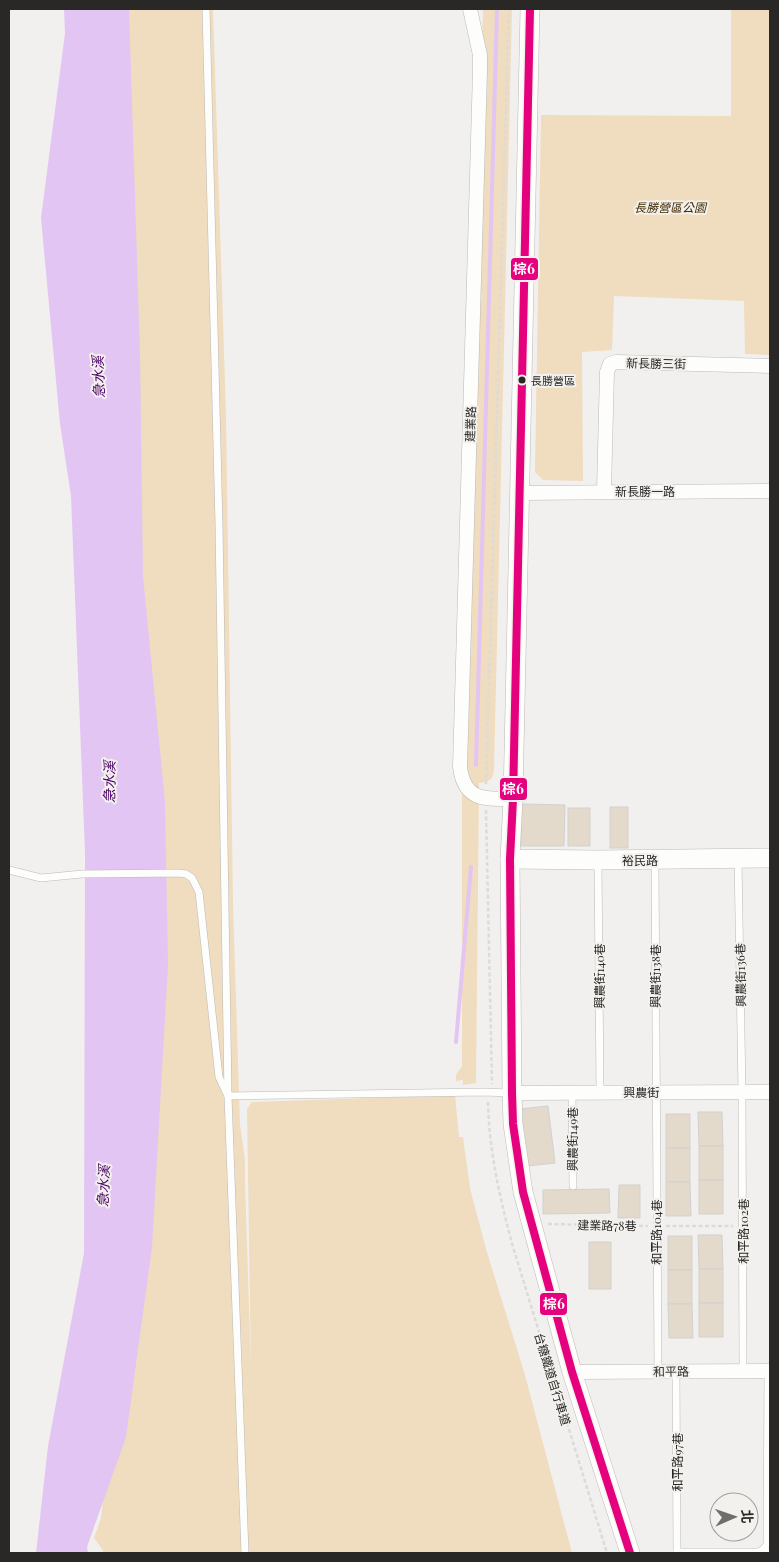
<svg xmlns="http://www.w3.org/2000/svg" width="779" height="1562" font-family="'Playfair Display','Noto Sans TC',serif">
<rect width="100%" height="100%" fill="#f2f0ee"/>
<!-- green -->
<g fill="#f0dcbe">
<path d="M121,9h92l13,406 7,489 7,221 5,35v23l6,185 -4,-259 5,-7 203,-7 4,42h4l7,51 16,61 39,126 47,178h-469v-3l-9,-12 7,-20 9,-82 15,-1192z"/>
<path d="M483,9h29l-18,759c-1,12 -3,13 -15,15l-3,300 -13,2v-5l-7,1v-6l6,-9v-300z"/>
<path d="M731,9h39v346l-25,-1 -1,-53 -130,-5 -2,54 -30,2 1,129 -40,-1 -8,-8 6,-357 190,1z"/>
</g>
<!-- water -->
<path fill="#e3c5f3" d="M64,9h65l11,345 3,222 22,226 3,163 -16,282 -26,190 -39,110 1,6h-52l12,-107 36,-193 1,-400 -14,-357 -11,-72 -19,-206 24,-185z"/>
<g fill="none" stroke-linecap="round" stroke-linejoin="round">
<!-- stream -->
<g stroke="#e3c5f3" stroke-width="4">
<path d="M476,765l21,-756"/>
<path d="M456,1042l15,-175"/>
</g>
</g>
<!-- building -->
<g fill="#e3dacb" stroke="#d2d1cf">
<path d="M521,804l44,1 -1,41h-43z"/>
<rect x="610" y="807" width="18" height="41"/>
<rect x="568" y="808" width="22" height="38"/>
<path d="M548,1106l7,57 -28,3 -7,-57z"/>
<path d="M698,1112h24l1,34h-24z"/>
<rect x="666" y="1114" width="24" height="34"/>
<rect x="699" y="1146" width="24" height="34"/>
<rect x="666" y="1148" width="24" height="34"/>
<rect x="699" y="1180" width="24" height="34"/>
<path d="M666,1182h24l1,34h-25z"/>
<path d="M619,1185h21v33h-22z"/>
<path d="M609,1189l1,24 -67,1v-24z"/>
<path d="M698,1235h24l1,34h-24z"/>
<rect x="668" y="1236" width="24" height="34"/>
<rect x="589" y="1242" width="22" height="47"/>
<rect x="699" y="1269" width="24" height="34"/>
<rect x="668" y="1270" width="24" height="34"/>
<rect x="699" y="1303" width="24" height="34"/>
<path d="M668,1304h24l1,34h-24z"/>
</g>
<g fill="none" stroke-linecap="round" stroke-linejoin="round">
<!-- lane casing -->
<g stroke="#babab8" stroke-width="8">
<g id="lane">
<path d="M206,9l13,516 9,571 17,457"/>
<path d="M738,859l4,233 1,279"/>
<path d="M598,860l2,232"/>
<path d="M655,860l3,511"/>
<path d="M9,870l32,8 41,-4 97,-1 7,1 6,4 7,14 20,185 9,19 256,-4 27,1"/>
<path d="M572,1092l1,94"/>
<path d="M676,1371l1,182"/>
<path d="M677,1552h93"/>
<path d="M756,1553l5,-2 6,-6 1,-174"/>
</g>
</g>
<!-- street casing -->
<g stroke="#babab8" stroke-width="15">
<g id="street">
<path d="M470,9l10,46v16l-20,696c4,34 25,32 53,32"/>
<path d="M604,491l3,-119 3,-8 6,-2 154,4"/>
<path d="M521,493l249,-2"/>
<path d="M512,1093l258,-1"/>
<path d="M572,1372l198,-1"/>
</g>
</g>
<!-- secondary casing -->
<g stroke="#babab8" stroke-width="20">
<g id="secondary">
<path d="M530,9l-17,790 -3,60 2,234 1,31 10,68 49,180 58,181"/>
<path d="M510,859l88,1 172,-2"/>
</g>
</g>
<!-- path -->
<g stroke="#dbdbda" stroke-width="2.5" stroke-dasharray="4 2.5" stroke-linecap="butt">
<path d="M486,784l23,-775"/>
<path d="M486,810l6,274"/>
<path d="M488,1102c1,49 12,97 25,145l94,306"/>
<path d="M548,1224l100,2"/>
<path d="M666,1226h67"/>
</g>
<!-- lane -->
<use href="#lane" stroke="#fdfdfc" stroke-width="7"/>
<!-- street -->
<use href="#street" stroke="#fdfdfc" stroke-width="14"/>
<!-- secondary -->
<use href="#secondary" stroke="#fdfdfc" stroke-width="19"/>
<!-- bus-1 casing -->
<g stroke="#f3f1ed" stroke-width="11">
<path id="bus-1" d="M530,9l-17,790 -3,60 2,234 1,31 10,68 49,180 58,181"/>
</g>
<!-- bus-1 -->
<use href="#bus-1" stroke="#e5007d" stroke-width="8"/>
</g>
<!-- markers -->
<circle fill="#292827" stroke="#f3f1ed" stroke-width="2" cx="522" cy="380" r="4.5"/>
<g text-anchor="middle" dominant-baseline="central" stroke-width="4" stroke-linejoin="round" paint-order="stroke">
<!-- bus labels -->
<g font-size="11" fill="#292827" stroke="#f3f1ed" text-anchor="start">
<text x="531" y="380">長勝營區</text>
</g>
<!-- park labels -->
<g font-size="12" font-style="italic" fill="#412c02" stroke="#f3f1ed">
<text x="670" y="207">長勝營區公園</text>
</g>
<!-- street labels -->
<g font-size="12" fill="#292827" stroke="#f3f1ed">
<text transform="translate(656 363) rotate(1)">新長勝三街</text>
<text transform="translate(470 424) rotate(-88)">建業路</text>
<text x="645" y="491">新長勝一路</text>
<text x="640" y="860">裕民路</text>
<text transform="translate(740 975) rotate(-91)">興農街136巷</text>
<text transform="translate(599 976) rotate(-90)">興農街140巷</text>
<text transform="translate(655 976) rotate(-90)">興農街138巷</text>
<text x="641" y="1092">興農街</text>
<text transform="translate(572 1139) rotate(-90)">興農街149巷</text>
<text transform="translate(607 1225) rotate(1)">建業路78巷</text>
<text transform="translate(743 1231) rotate(-90)">和平路102巷</text>
<text transform="translate(656 1232) rotate(-90)">和平路104巷</text>
<text transform="translate(671 1371) rotate(-1)">和平路</text>
<text transform="translate(553 1379) rotate(73)">台糖鐵道自行車道</text>
<text transform="translate(677 1462) rotate(-90)">和平路97巷</text>
</g>
<!-- water labels -->
<g font-size="14" font-style="italic" fill="#4b0067" stroke="#f3f1ed">
<text transform="translate(98 377) rotate(-92)">急水溪</text>
<text transform="translate(109 782) rotate(-89)">急水溪</text>
<text transform="translate(103 1186) rotate(-87)">急水溪</text>
</g>
</g>
<g stroke="#f3f1ed" stroke-width="2">
<rect x="510" y="257" width="29" height="24" rx="5" fill="#e5007d"/>
<rect x="499" y="777" width="29" height="24" rx="5" fill="#e5007d"/>
<rect x="539" y="1292" width="29" height="24" rx="5" fill="#e5007d"/>
</g>
<g font-size="14" text-anchor="middle" font-weight="bold" fill="#fff">
<text x="524" y="274">棕6</text>
<text x="513" y="794">棕6</text>
<text x="554" y="1309">棕6</text>
</g>
<!-- border -->
<rect width="779" height="1562" fill="none" stroke="#292827" stroke-width="20"/>
<!-- north arrow -->
<g transform="translate(734 1517) rotate(88)"><circle r="24" fill="#f3f1ed" stroke="#a2a19e"/>
<path d="M0-4L9 19L0 12L-9 19Z" fill="#6f6e6d"/>
<text y="-8" font-size="14" font-weight="bold" text-anchor="middle" fill="#292827">北</text>
</g>
</svg>
